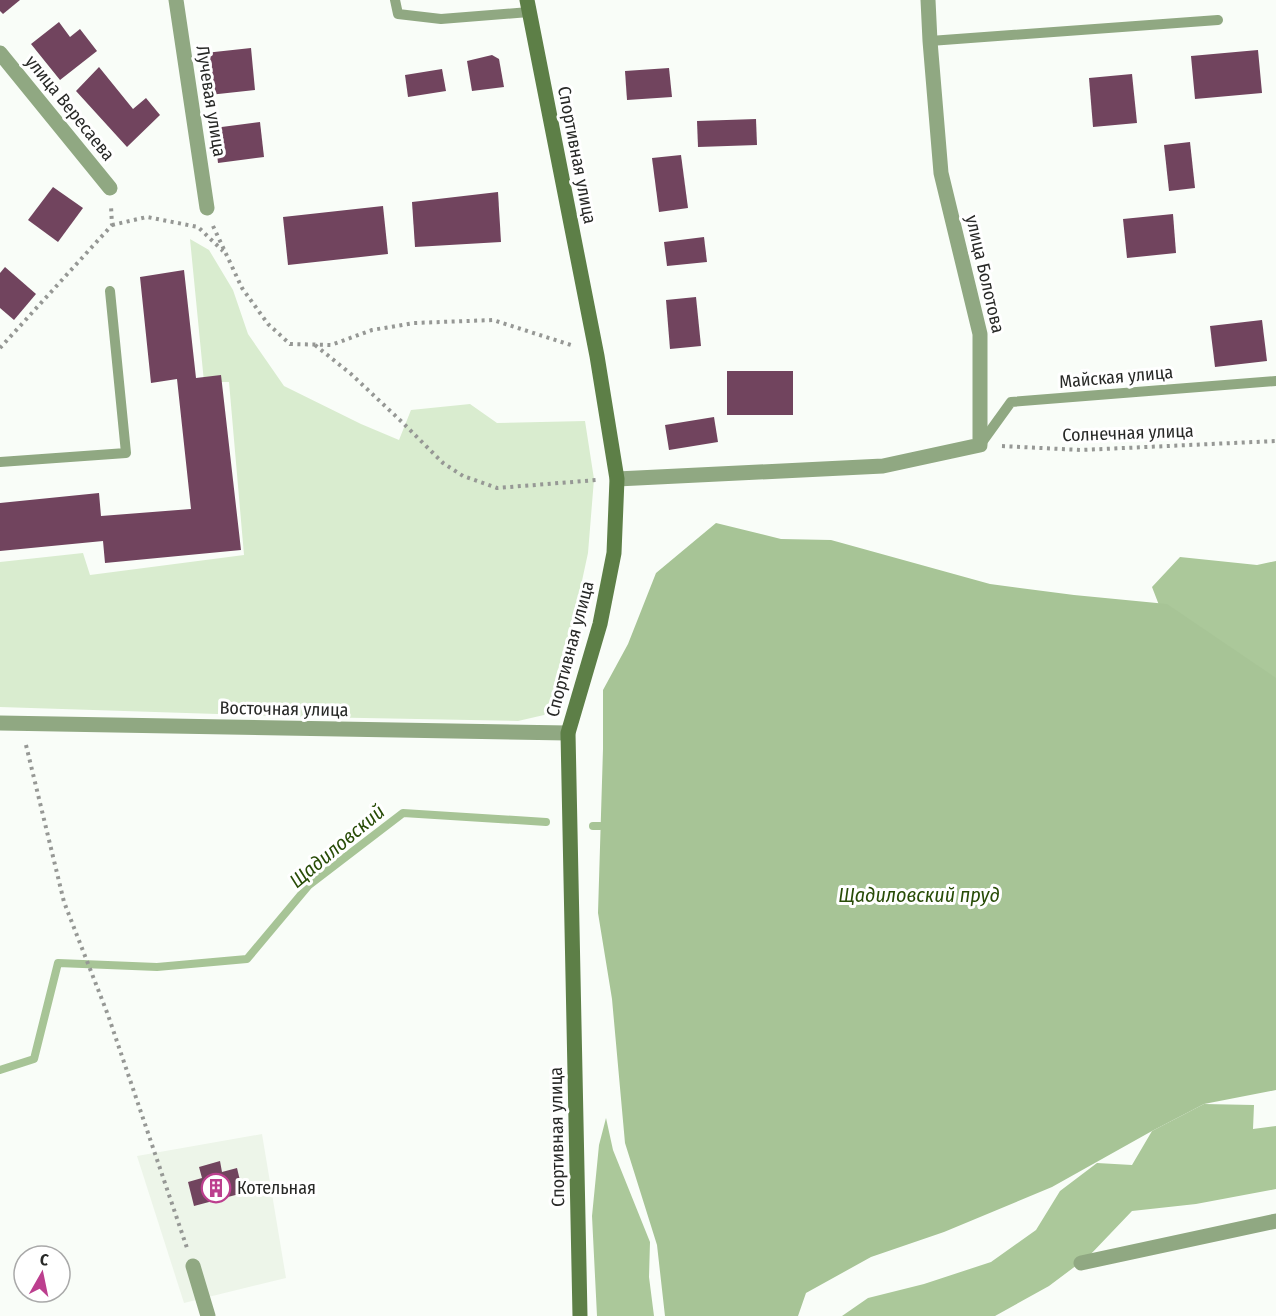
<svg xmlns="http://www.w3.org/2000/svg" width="1276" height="1316" font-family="'Fira Sans Condensed',sans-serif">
<rect width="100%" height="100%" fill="#f9fdf8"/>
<!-- built -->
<path fill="#edf5e9" d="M262,1134l24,144 -102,25 -47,-147z"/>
<!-- green -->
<path fill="#d9eccf" d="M190,239l19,11 24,40 15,44 36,52 77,38 38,16 12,-30 59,-6 27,19 88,-2 9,58 -6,74 -32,148 -12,14 -26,6 -207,-4 -311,-10v-145l83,-9 7,22 154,-20 -15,-173h-25z"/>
<!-- forest -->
<g fill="#abc89a">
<path d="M1180,557l77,8 19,-4v167l-95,-66 -29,-75z"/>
<path d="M1204,1104l50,1 -1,24 23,-3v63l-80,15 -64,7 -43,45 -40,30 -54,30h-153l26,-18 56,-14 67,-22 45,-32 24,-39 37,-28 35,2 20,-34z"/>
<path d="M606,1118l7,32 37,92 -1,35 5,39h-57l-5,-100 7,-71z"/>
</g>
<!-- water -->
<path fill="#a7c496" d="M716,523l65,16 50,1 159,44 84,11 93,9 109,74v412l-72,14 -52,27 -100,56 -108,45 -73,25 -65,36 -8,23h-133l-8,-71 -32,-102 -13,-144 -14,-86 5,-164v-59l25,-46 28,-71z"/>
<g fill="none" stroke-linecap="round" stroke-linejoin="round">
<!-- stream -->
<g stroke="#a7c496" stroke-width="8">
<path d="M593,826h7"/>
<path d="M0,1070l34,-11 24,-96 99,4 90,-8 62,-74 94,-72 143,9"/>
</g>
</g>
<!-- building -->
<g fill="#71445e">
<path d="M0,0h20l-17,14 -3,-3z"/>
<path d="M59,22l11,15 10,-8 17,22 -37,29 -29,-36z"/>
<path d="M251,48l4,42 -46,5 -4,-42z"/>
<path d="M1258,50l4,43 -67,6 -4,-43z"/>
<path d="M492,55l7,4 5,28 -32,4 -5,-30z"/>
<path d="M99,67l34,42 13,-11 14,17 -33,32 -51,-56z"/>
<path d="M669,68l3,29 -45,3 -2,-29z"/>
<path d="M442,69l4,22 -38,6 -3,-22z"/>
<path d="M1132,74l5,49 -44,4 -4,-49z"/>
<path d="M756,119l1,26 -59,2 -1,-26z"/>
<path d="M260,122l4,35 -46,6 -4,-35z"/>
<path d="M1190,142l5,46 -26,3 -5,-46z"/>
<path d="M681,155l7,53 -29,4 -7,-54z"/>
<path d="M53,187l30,21 -25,34 -30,-22z"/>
<path d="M498,192l3,50 -86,5 -3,-45z"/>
<path d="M383,206l5,48 -100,11 -5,-48z"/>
<path d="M1173,214l3,39 -49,5 -4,-39z"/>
<path d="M704,237l3,25 -40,4 -3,-24z"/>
<path d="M5,267l31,27 -22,26 -14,-12v-35z"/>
<path d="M184,270l12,108 25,-3 20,175 -136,13 -2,-22 -103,10v-48l99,-10 2,23 90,-7 -14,-130 -26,4 -11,-106z"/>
<path d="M696,297l5,49 -31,3 -4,-49z"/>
<path d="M1262,320l5,41 -52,6 -5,-41z"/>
<rect x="727" y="371" width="66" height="44"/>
<path d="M714,417l4,25 -49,8 -4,-25z"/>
<path d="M220,1161l2,11 15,-4 6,25 -49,13 -6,-24 14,-4 -3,-11z"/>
</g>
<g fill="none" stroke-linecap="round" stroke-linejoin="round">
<!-- path -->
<g stroke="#969895" stroke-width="4" stroke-dasharray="3 4.5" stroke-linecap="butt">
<path d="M112,225l35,-8 51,10 25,24"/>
<path d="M213,226l29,62 26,36 22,20 41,1 41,-15 42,-7 79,-3 81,26"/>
<path d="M315,345l36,29 51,48 41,41 20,13 34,12 100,-8"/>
<path d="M0,348l112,-123 -1,-19"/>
<path d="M1002,446l79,4 195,-9"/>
<path d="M26,745l38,157 44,113 79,233"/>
</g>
<!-- lane -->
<g stroke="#90a882" stroke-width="10">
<path d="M395,0l3,14 43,5 88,-7"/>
<path d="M930,41l288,-21"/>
<path d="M980,445l31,-43 265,-21"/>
<path d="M0,462l126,-9 -16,-162"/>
</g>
<!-- street -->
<g stroke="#90a882" stroke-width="15">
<path d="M176,0l31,208"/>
<path d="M0,53l110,135"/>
<path d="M617,479l266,-13 97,-21v-111l-39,-161 -11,-132 -2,-41"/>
<path d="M0,723l568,10"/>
<path d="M1081,1263l195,-42"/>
<path d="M193,1266l15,50"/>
</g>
<!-- secondary -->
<path stroke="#5d7f47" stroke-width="15" d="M527,0l70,356 20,123 -3,74 -14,71 -32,109 12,583"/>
</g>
<!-- icons -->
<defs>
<g id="building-ring" transform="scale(1.5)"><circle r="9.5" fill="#fff" stroke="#bc3f8e" stroke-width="1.5"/><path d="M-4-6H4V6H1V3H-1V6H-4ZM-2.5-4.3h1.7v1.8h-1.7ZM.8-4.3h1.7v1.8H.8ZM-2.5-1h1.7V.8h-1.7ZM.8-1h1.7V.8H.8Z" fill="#bc3f8e"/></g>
</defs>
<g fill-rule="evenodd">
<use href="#building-ring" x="216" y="1188"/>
</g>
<g text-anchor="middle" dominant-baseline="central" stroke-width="6" stroke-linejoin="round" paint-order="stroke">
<!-- street labels -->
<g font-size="18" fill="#282927" stroke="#fff">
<text transform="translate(211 101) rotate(81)">Лучевая улица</text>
<text transform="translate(70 108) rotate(51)">улица Вересаева</text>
<text transform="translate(577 155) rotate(79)">Спортивная улица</text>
<text transform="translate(985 274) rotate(77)">улица Болотова</text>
<text transform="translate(1116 377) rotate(-5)">Майская улица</text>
<text transform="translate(1128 433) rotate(-2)">Солнечная улица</text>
<text transform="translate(570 649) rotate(-75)">Спортивная улица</text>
<text transform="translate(284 709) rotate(1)">Восточная улица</text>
<text transform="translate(557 1137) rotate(-91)">Спортивная улица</text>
</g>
<!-- poi labels -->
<g font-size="18" fill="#282927" stroke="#fff" text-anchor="start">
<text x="237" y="1188">Котельная</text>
</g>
<!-- water labels -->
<g font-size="20" font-style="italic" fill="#284c07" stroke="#fff">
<text transform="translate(337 846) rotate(-40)">Щадиловский</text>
<text x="919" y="895">Щадиловский пруд</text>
</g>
</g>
<!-- north arrow -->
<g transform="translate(42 1274) rotate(9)"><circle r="28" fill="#ffffff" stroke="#a9a9a9" stroke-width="1.5"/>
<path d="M0-4.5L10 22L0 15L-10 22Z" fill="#bc3f8e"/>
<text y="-9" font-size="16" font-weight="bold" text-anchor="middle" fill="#282927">С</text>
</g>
</svg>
